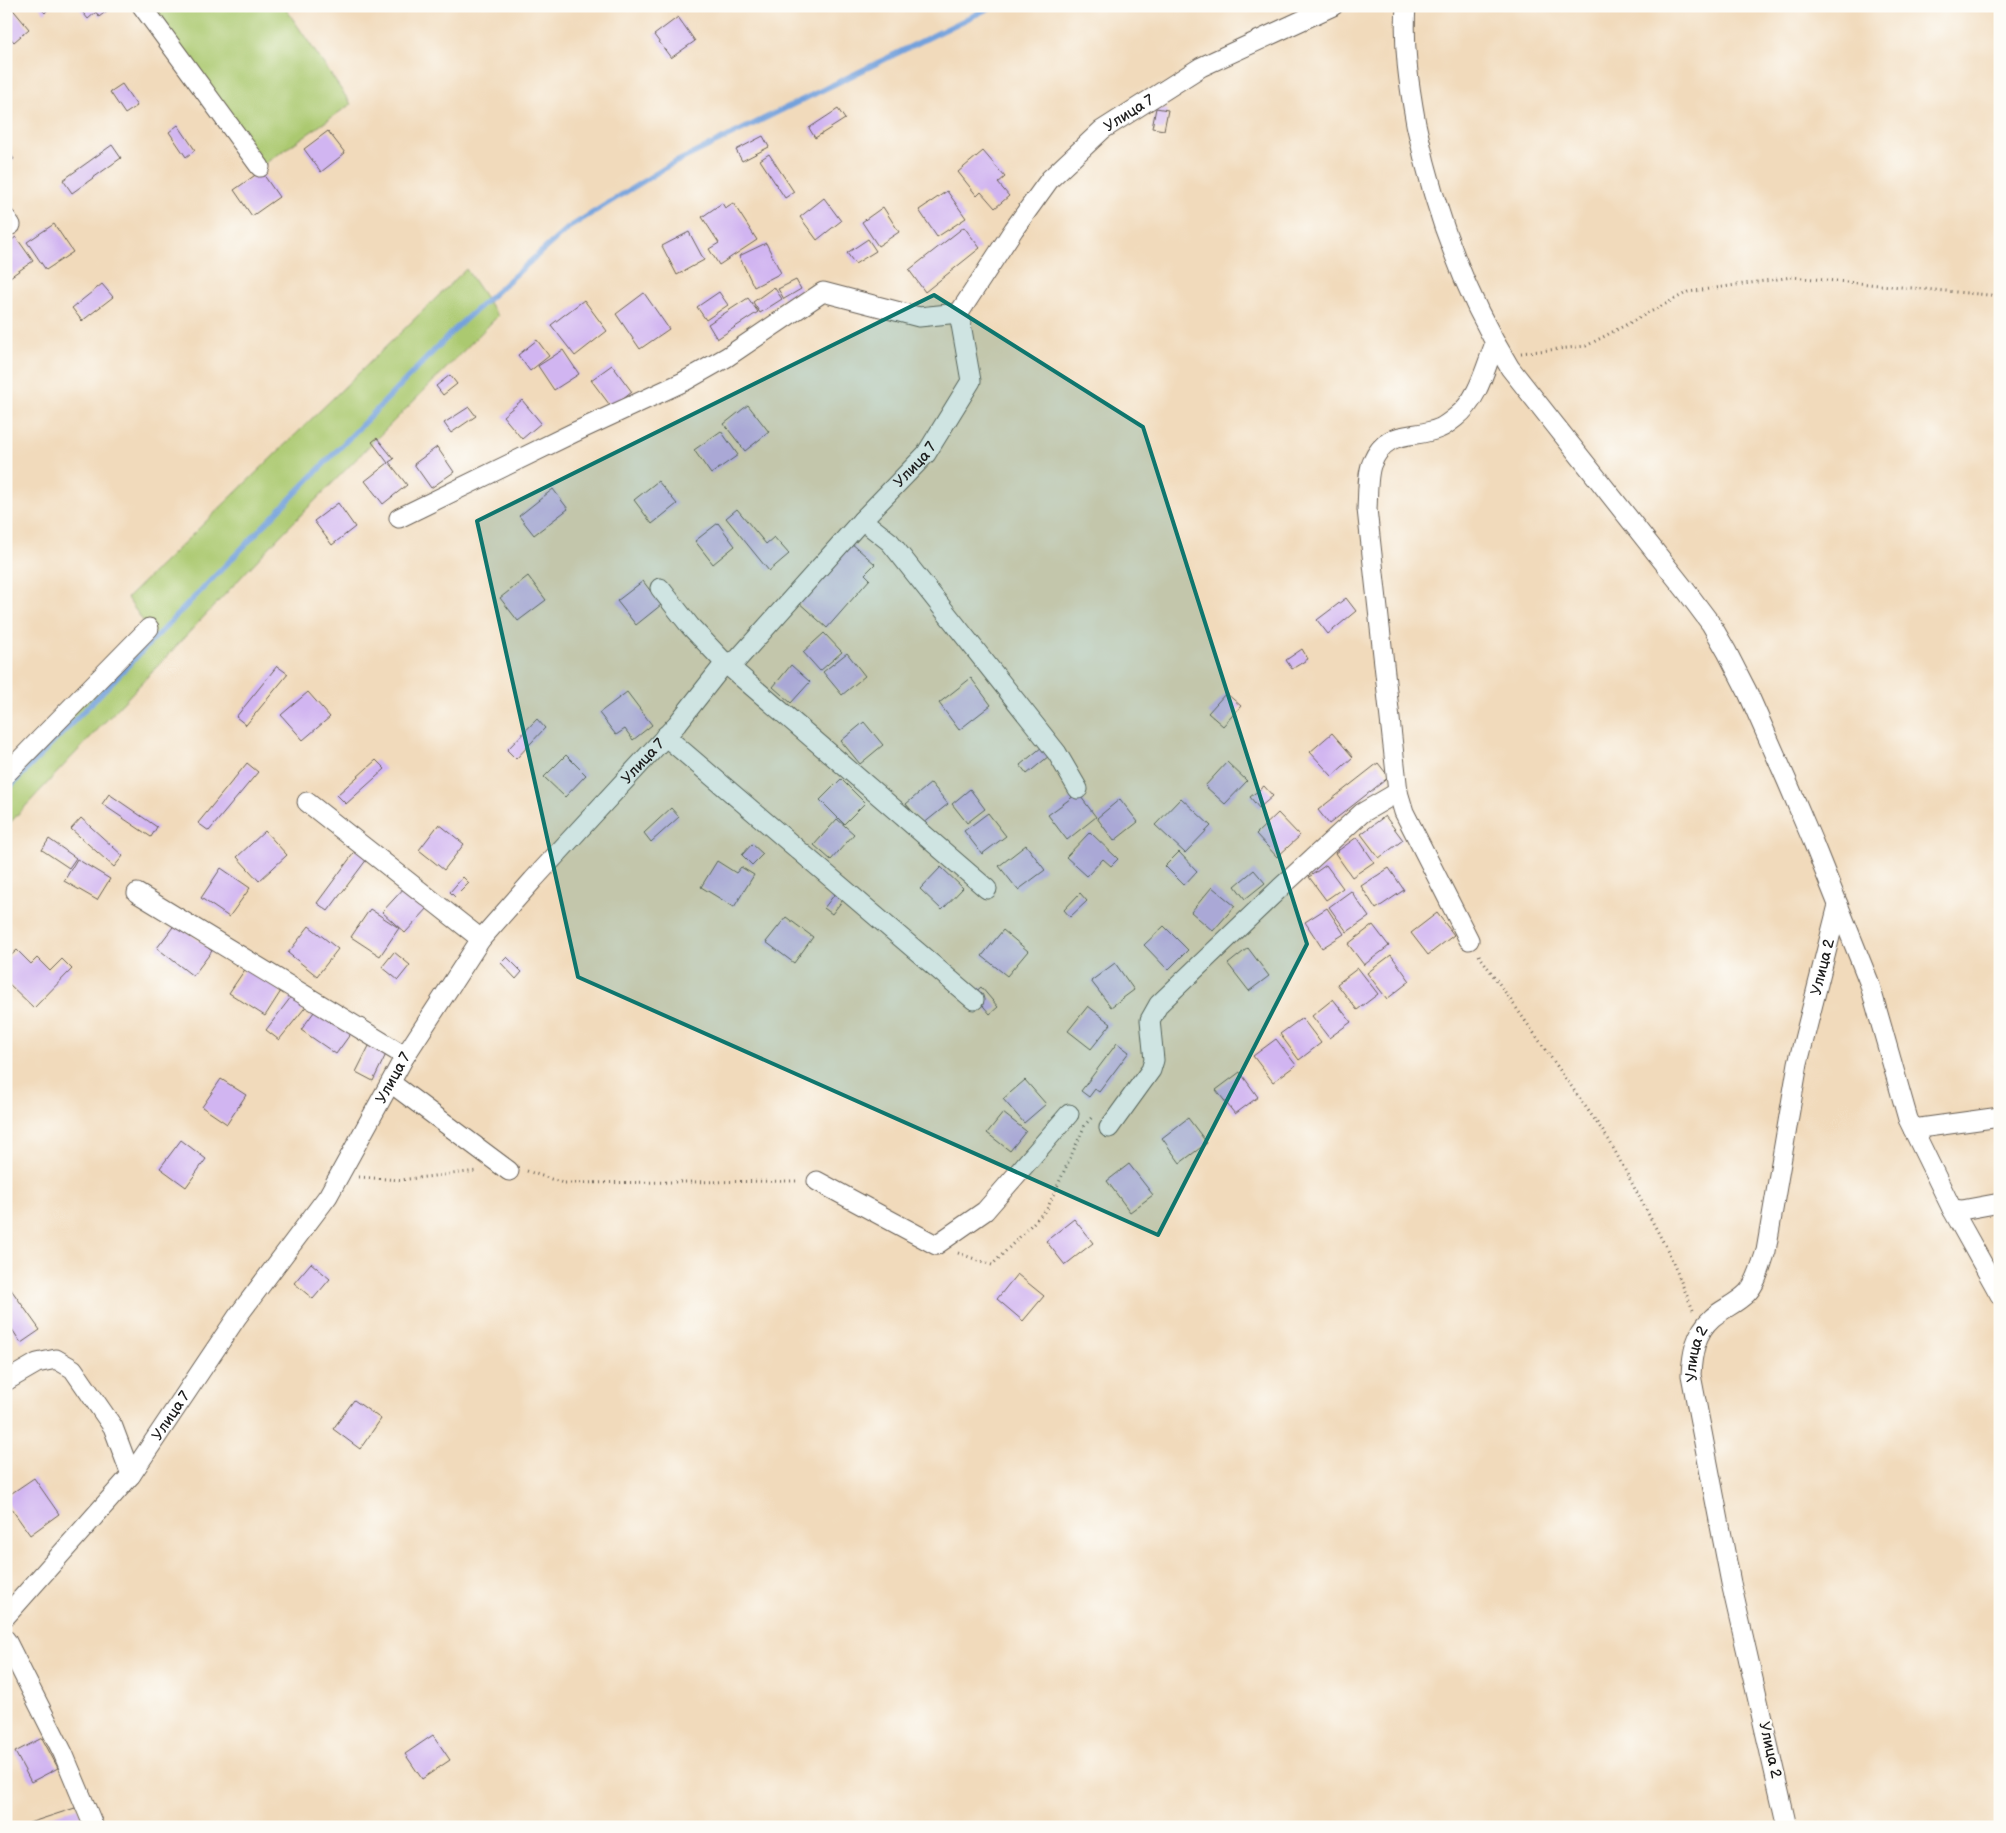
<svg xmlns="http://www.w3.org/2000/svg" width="2006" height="1833" font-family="'Balsamiq Sans',sans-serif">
<rect width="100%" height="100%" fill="#fdfcf7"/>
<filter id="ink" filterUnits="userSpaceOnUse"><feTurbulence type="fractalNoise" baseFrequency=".02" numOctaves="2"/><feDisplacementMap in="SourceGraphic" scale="10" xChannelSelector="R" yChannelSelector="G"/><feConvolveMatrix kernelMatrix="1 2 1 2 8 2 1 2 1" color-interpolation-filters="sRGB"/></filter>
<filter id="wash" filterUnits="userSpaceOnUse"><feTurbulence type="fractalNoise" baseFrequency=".0096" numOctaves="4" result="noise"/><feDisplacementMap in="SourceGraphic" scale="20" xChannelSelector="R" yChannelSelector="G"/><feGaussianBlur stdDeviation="1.12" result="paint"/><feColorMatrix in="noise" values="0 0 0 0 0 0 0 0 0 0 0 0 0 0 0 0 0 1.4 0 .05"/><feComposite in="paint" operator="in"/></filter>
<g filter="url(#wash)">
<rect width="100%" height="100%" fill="#f1dabb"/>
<!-- green -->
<g fill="#abc970" stroke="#647246">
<path d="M142,6h142l67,98 -91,63z"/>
<path d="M466,269l32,47 -220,222 -272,289v-53l142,-146 -21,-30z"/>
</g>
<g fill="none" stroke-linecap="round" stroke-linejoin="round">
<!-- stream -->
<path stroke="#73a1dc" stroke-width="5.5" d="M6,791l454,-467 108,-96 100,-62 325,-160"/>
</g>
<g id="blocks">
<!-- building -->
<g fill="#d1b5f1">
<path d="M6,6h4l19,23 -15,13 -8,-9z"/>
<path d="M38,6h12l-5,7z"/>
<path d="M84,6h29l-14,11 -3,-5 -8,7 -8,-10z"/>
<path d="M678,17l17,24 -24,17 -17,-23z"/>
<path d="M122,84l15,22 -12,8 -15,-22z"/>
<path d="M1156,108l12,2 -4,20 -12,-2z"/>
<path d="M838,109l7,10 -30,19 -6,-10z"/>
<path d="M178,125l17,25 -9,7 -17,-25z"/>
<path d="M328,131l17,22 -24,19 -17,-23z"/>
<path d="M763,136l6,11 -27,14 -6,-11z"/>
<path d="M112,145l9,13 -49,35 -9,-13z"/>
<path d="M6,148l8,11 -8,5z"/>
<path d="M983,151l22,26 -7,6 11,13 -14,12 -14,-16 -4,4 -19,-24z"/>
<path d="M769,154l25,38 -9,6 -25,-38z"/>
<path d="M261,171l18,26 -27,19 -18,-26z"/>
<path d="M947,191l19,27 -29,19 -18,-27z"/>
<path d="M824,198l17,23 -24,19 -17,-23z"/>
<path d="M722,203l3,5 8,-5 24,37 -38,25 -10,-16 10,-6 -17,-26z"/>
<path d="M883,207l16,25 -21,14 -16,-24z"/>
<path d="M54,224l19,28 -27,18 -19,-28z"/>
<path d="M964,227l16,21 -55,44 -16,-22z"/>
<path d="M689,232l15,28 -27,15 -15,-29z"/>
<path d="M16,237l17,24 -23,16 -4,-6v-27z"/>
<path d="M868,239l8,12 -21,13 -8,-11z"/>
<path d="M766,243l15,30 -27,14 -15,-31z"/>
<path d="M796,280l5,9 -17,10 -6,-10z"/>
<path d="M102,284l11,13 -31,24 -10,-13z"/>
<path d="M774,287l8,12 -22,14 -7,-11z"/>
<path d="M719,292l9,13 -22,15 -9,-13z"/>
<path d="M644,293l25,36 -29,20 -24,-35z"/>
<path d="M748,298l10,14 -41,27 -9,-15z"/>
<path d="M584,300l23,31 -32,25 -24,-31z"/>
<path d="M537,340l12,16 -19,15 -12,-16z"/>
<path d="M563,350l16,24 -25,16 -16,-24z"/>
<path d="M612,365l20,27 -20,16 -21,-28z"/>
<path d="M450,375l7,9 -14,11 -7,-9z"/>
<path d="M522,400l19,23 -19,16 -19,-23z"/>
<path d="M748,405l21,27 -24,19 -21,-27z"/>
<path d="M469,407l7,9 -25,17 -7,-10z"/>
<path d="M721,431l17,24 -27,19 -17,-24z"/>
<path d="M377,438l17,21 -5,3 18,23 -24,19 -18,-23 23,-18 -16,-21z"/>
<path d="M437,447l17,25 -23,16 -17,-24z"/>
<path d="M658,481l19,23 -25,20 -18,-24z"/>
<path d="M553,489l15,20 -34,26 -15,-19z"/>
<path d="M338,503l17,24 -23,18 -18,-24z"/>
<path d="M737,509l29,35 8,-7 15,17 -20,17 -43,-53z"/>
<path d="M718,523l17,23 -22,18 -18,-23z"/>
<path d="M850,542l25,22 -10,10 5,5 -43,49 -30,-27z"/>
<path d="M528,576l18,24 -28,21 -18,-23z"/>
<path d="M643,581l18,24 -25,20 -19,-24z"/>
<path d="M1346,598l10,13 -28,23 -11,-14z"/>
<path d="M824,633l18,19 -22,19 -17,-19z"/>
<path d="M1302,649l6,10 -16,10 -6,-9z"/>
<path d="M847,653l18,23 -23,19 -19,-23z"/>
<path d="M791,665l19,17 -19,21 -18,-16z"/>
<path d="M277,666l11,8 -42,51 -10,-8z"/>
<path d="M971,678l20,27 -32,25 -20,-27z"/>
<path d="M308,692l22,25 -27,23 -22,-25z"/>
<path d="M627,692l25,33 -19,15 -8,-11 -9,6 -17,-22z"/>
<path d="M1226,693l15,13 -18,20 -15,-13z"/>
<path d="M537,719l8,9 -29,31 -9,-9z"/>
<path d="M864,722l19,23 -23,19 -19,-23z"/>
<path d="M1332,733l21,24 -21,19 -22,-24z"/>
<path d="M1042,747l7,9 -22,18 -7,-9z"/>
<path d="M566,755l20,20 -21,22 -21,-20z"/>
<path d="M376,760l9,9 -39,35 -9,-9z"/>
<path d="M1227,762l20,19 -22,23 -20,-18z"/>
<path d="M247,763l11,9 -49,59 -11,-8z"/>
<path d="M1378,763l11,14 -60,47 -11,-14z"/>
<path d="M841,779l24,24 -21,21 -24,-24z"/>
<path d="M931,783l17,21 -25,20 -17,-20z"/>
<path d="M1264,786l9,10 -14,12 -9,-11z"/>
<path d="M970,789l15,20 -18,14 -15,-19z"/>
<path d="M1078,793l18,24 -29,23 -19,-25z"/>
<path d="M109,794l48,33 -6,10 -49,-33z"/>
<path d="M1181,798l30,28 -26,27 -30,-28z"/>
<path d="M1120,799l18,23 -24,19 -17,-23z"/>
<path d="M671,808l8,9 -28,25 -7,-9z"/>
<path d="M988,813l18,23 -24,18 -18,-23z"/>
<path d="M1278,813l22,23 -23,21 -21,-23z"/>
<path d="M1385,816l18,24 -24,18 -18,-24z"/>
<path d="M81,818l42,38 -9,11 -43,-38z"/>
<path d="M837,819l17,15 -23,26 -17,-15z"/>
<path d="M439,824l25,20 -20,26 -25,-20z"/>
<path d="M265,831l22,24 -28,26 -22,-24z"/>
<path d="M1090,832l28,27 -7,7 -8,-7 -16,17 -21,-19z"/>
<path d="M1357,837l17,25 -22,15 -17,-24z"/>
<path d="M49,839l27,19 -7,10 -27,-18z"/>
<path d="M752,844l11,10 -11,11 -10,-10z"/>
<path d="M1026,845l19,25 -27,20 -19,-24z"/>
<path d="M359,846l11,9 -42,56 -11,-8z"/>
<path d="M1179,852l18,19 -13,14 -19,-19z"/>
<path d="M77,859l33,20 -13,21 -33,-19z"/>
<path d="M717,861l19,12 5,-6 13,8 -20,32 -33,-20z"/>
<path d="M1326,865l17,23 -17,12 -17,-23z"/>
<path d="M941,867l22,21 -21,22 -22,-21z"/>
<path d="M221,868l29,20 -21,29 -28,-19z"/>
<path d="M1389,868l15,22 -28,19 -15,-23z"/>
<path d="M1254,870l11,13 -20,16 -10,-13z"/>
<path d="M463,877l6,6 -14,14 -5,-5z"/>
<path d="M406,886l23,21 -24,26 -23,-21z"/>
<path d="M1212,887l23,19 -22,25 -22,-19z"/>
<path d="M838,890l8,6 -14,18 -8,-6z"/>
<path d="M1351,891l18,26 -22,15 -18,-25z"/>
<path d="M1080,893l7,8 -17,16 -6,-7z"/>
<path d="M1327,908l17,26 -22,14 -17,-26z"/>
<path d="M370,909l29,19 -19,28 -29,-19z"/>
<path d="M1437,913l17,22 -26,20 -17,-22z"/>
<path d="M786,917l27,20 -19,26 -28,-21z"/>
<path d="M176,923l36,28 -19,25 -36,-28z"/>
<path d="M1373,925l16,21 -25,19 -16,-21z"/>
<path d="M309,926l29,23 -21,27 -29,-23z"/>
<path d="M1164,926l24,24 -20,20 -24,-25z"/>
<path d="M1003,930l25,21 -21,25 -25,-20z"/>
<path d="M1248,948l21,28 -20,15 -21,-27z"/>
<path d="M17,950l14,14 6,-6 13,13 12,-12 10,10 -38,39 -28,-27v-21z"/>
<path d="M394,952l16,13 -12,15 -16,-13z"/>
<path d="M1391,955l19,26 -23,18 -20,-26z"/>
<path d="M507,957l15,15 -6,7 -15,-16z"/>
<path d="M1115,963l19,27 -23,17 -20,-26z"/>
<path d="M246,968l35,23 -16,25 -36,-23z"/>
<path d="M1358,968l20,26 -21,16 -20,-26z"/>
<path d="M981,987l17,20 -8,7 -17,-20z"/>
<path d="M294,993l14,11 -29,36 -13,-10z"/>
<path d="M1333,999l18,23 -22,16 -17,-22z"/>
<path d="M319,1005l35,24 -18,25 -35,-24z"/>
<path d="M1088,1006l23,18 -20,25 -23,-18z"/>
<path d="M1302,1018l19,25 -22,17 -19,-26z"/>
<path d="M1276,1039l20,26 -23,17 -20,-26z"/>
<path d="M372,1040l17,8 -16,33 -17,-9z"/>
<path d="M1117,1043l12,9 -30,40 -4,-3 -6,8 -8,-6z"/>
<path d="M1240,1072l18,25 -23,17 -19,-24z"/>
<path d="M221,1079l25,16 -19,29 -25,-17z"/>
<path d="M1025,1080l21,24 -22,19 -21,-24z"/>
<path d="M1003,1113l23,18 -16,20 -23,-18z"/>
<path d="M1188,1118l19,25 -27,20 -18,-25z"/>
<path d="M181,1140l25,19 -20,28 -26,-19z"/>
<path d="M1129,1164l24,31 -23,17 -23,-31z"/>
<path d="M1074,1219l19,24 -28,22 -19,-24z"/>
<path d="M311,1263l19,16 -17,20 -19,-16z"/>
<path d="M1017,1274l27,22 -21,25 -26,-22z"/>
<path d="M10,1288l30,42 -19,13 -15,-23v-30z"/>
<path d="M354,1400l27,19 -21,30 -27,-20z"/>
<path d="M34,1478l25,36 -29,21 -24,-34v-4z"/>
<path d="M433,1735l17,25 -28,19 -17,-25z"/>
<path d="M42,1738l16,30 -27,14 -16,-30z"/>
<path d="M78,1807l6,20h-54l-1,-4z"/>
</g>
</g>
</g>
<g filter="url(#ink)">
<use href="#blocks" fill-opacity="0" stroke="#675e54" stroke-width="1"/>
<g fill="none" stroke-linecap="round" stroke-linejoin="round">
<!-- street casing -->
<g stroke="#675e54" stroke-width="21">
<g id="street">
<path d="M142,6l118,161"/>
<path d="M1406,6c-3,40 3,79 10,118 18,86 48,169 94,244l177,224 24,32 16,28 21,41 39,88 26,61 56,140 39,137 44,90 48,86"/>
<path d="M6,218l5,7"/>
<path d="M399,518l176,-86 108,-50 44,-25 96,-65 96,25 40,-4"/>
<path d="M862,520l28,22 167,211 21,36"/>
<path d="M660,588l30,38 35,37 262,226"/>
<path d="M665,736l309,264"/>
<path d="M6,774l143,-146"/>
<path d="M307,802l174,137"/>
<path d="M137,893l268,163"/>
<path d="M1469,940l-65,-128 -6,-20 -31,-283c1,-13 0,-35 5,-46 15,-36 41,-23 68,-35 5,-2 11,-7 16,-11 22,-17 29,-48 39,-74"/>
<path d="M391,1083l118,88"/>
<path d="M1109,1128l42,-58 3,-10 -4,-40 9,-16 121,-116 82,-75 36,-21"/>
<path d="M1913,1129l87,-12"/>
<path d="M817,1181l119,64 49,-34 84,-97"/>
<path d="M1952,1209l10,1 38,-7"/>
<path d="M6,1381l31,-18 19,-4 17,10 40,58 18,48"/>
<path id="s1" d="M6,1616l125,-141 106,-158 91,-121 77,-140 76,-117 52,-59 144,-156 48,-61 12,-3 125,-140 64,-66 45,-73 -12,-68 55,-84 36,-50 52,-49 99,-63 132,-61"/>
<path d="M6,1640l57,113 31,74"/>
<path id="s2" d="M1787,1827l-56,-244 -40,-208c1,-20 4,-42 21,-57 10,-9 24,-14 35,-25 10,-10 14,-28 19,-42l32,-188 40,-158"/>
</g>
</g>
<!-- path -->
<g stroke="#675e54" stroke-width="3" stroke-dasharray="1 4" stroke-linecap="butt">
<path d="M1521,353l65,-7 102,-54 104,-15 208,19"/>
<path d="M1479,955l130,185 59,111 25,59"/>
<path d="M527,1171l36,12 236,-2"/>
<path d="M359,1177l41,3 77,-9"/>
<path d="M958,1253l34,12 55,-56 38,-84 8,-9"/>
</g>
<!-- street -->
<use href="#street" stroke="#fff" stroke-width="19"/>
</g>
</g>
<!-- marked area -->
<path fill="#0f766e" fill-opacity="0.2" stroke="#0f766e" stroke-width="4" stroke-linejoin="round" d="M934,295l209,132 164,517 -149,291 -580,-258 -101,-456z"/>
<g text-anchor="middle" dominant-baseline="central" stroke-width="4.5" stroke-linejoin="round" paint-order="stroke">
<!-- street labels -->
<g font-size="15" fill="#1c1c1c" stroke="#fdfcf7">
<text stroke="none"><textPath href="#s1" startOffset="1910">Улица 7</textPath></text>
<text stroke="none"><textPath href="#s1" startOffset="1475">Улица 7</textPath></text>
<text stroke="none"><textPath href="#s1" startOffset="1070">Улица 7</textPath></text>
<text stroke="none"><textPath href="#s2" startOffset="904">Улица 2</textPath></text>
<text stroke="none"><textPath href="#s1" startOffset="665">Улица 7</textPath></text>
<text stroke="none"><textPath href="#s2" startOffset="484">Улица 2</textPath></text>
<text stroke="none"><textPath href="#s1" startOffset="260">Улица 7</textPath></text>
<text transform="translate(1770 1750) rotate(77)">Улица 2</text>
</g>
</g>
<!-- margin -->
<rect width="2006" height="1833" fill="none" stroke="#fdfcf7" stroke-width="25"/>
</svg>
